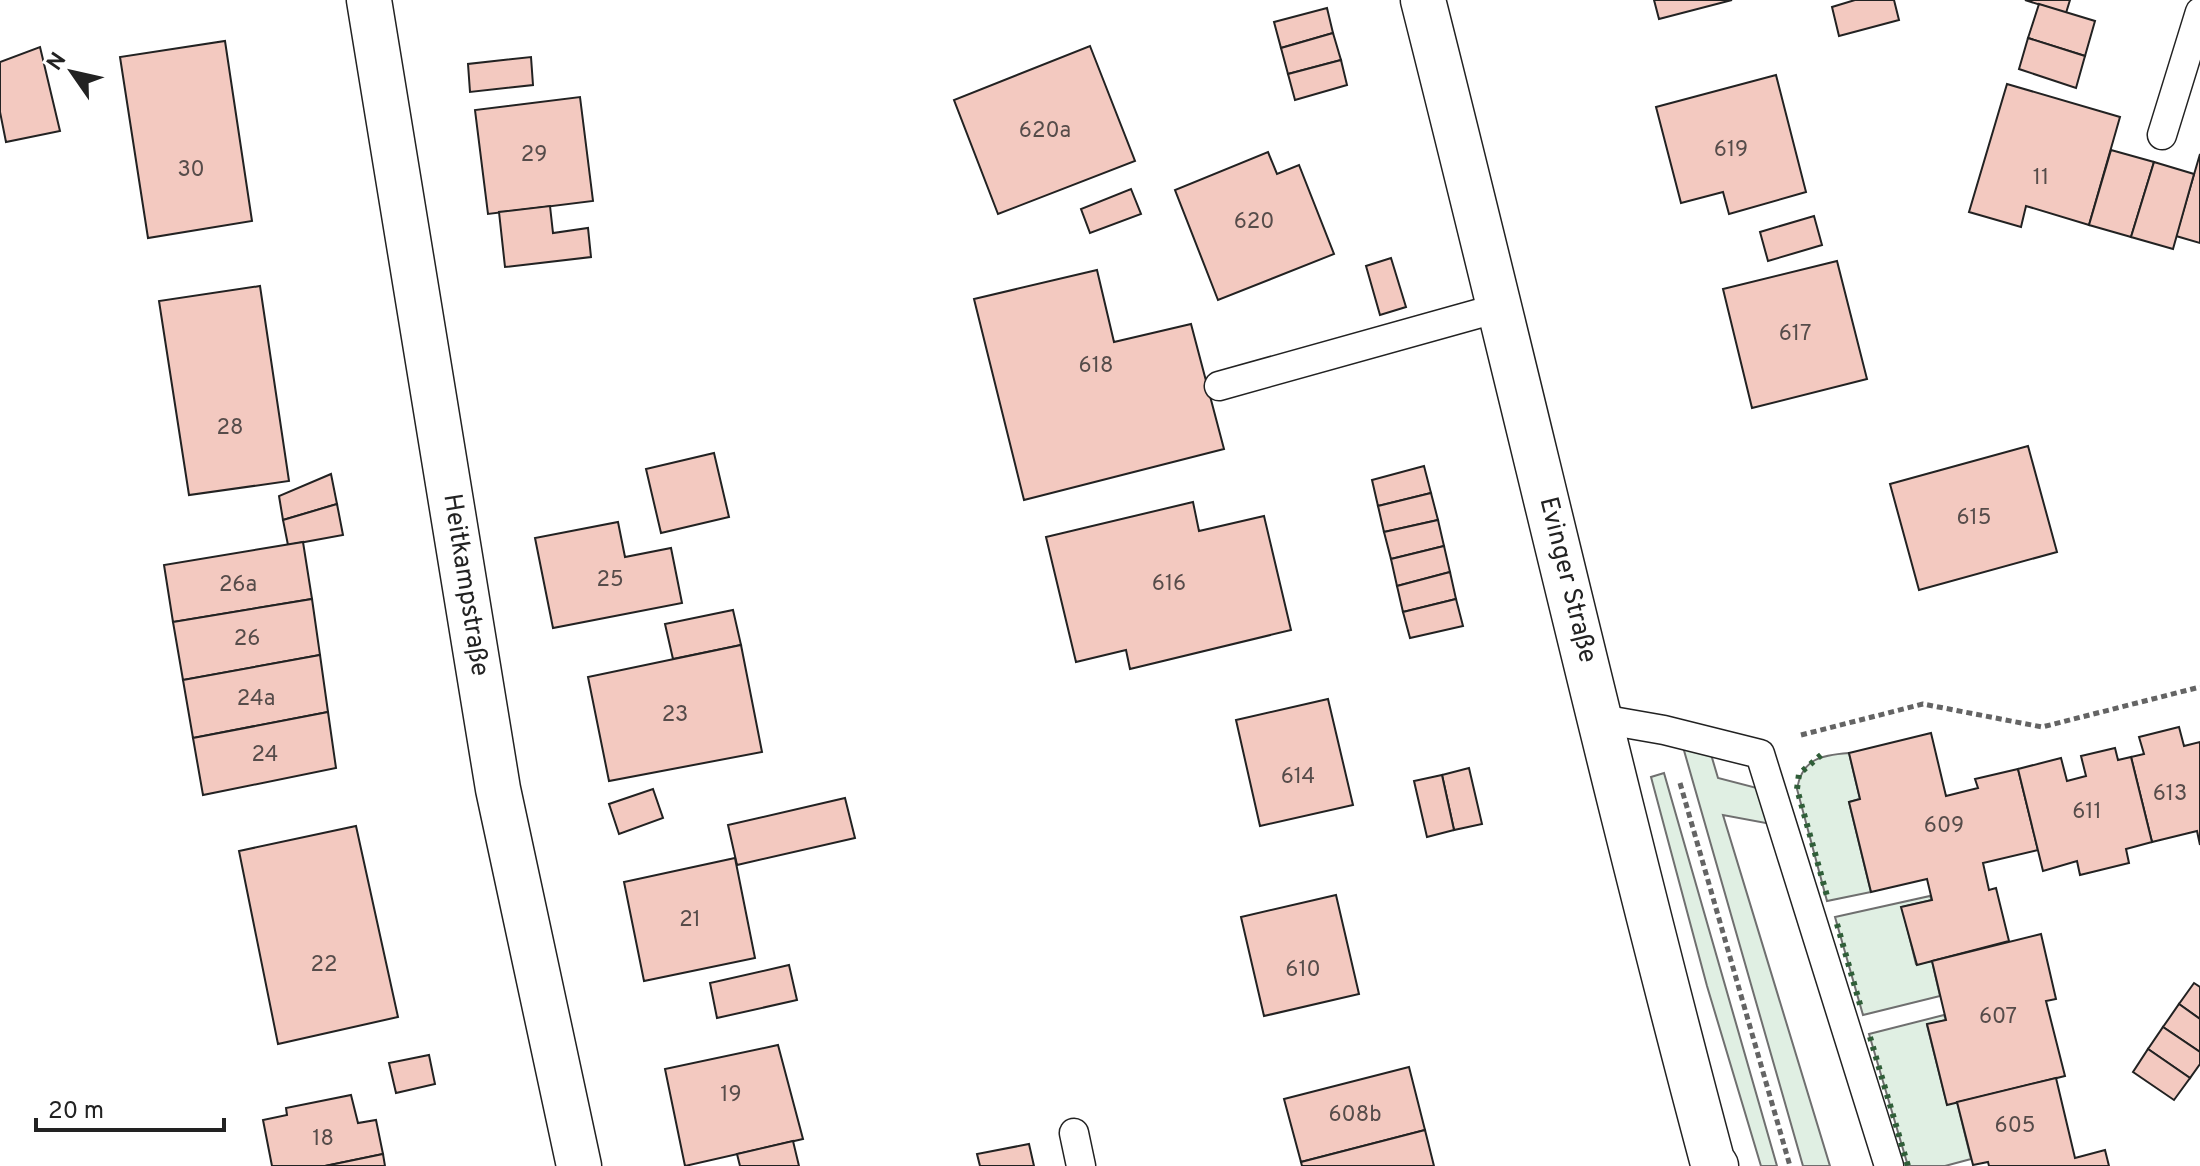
<svg xmlns="http://www.w3.org/2000/svg" width="2200" height="1166" font-family="Overpass,sans-serif">
<rect width="100%" height="100%" fill="#fff"/>
<!-- green -->
<g fill="#e0efe3" stroke="#6f6f6f" stroke-width="2">
<path d="M1683,747l27,4 8,27 39,10 14,36 -48,-9 107,351h-27z"/>
<path d="M1849,753l11,46 -11,3 22,90 -44,9 -30,-112c5,-30 24,-34 52,-36z"/>
<path d="M1664,773l113,393h-16l-54,-180 -56,-209z"/>
<path d="M1930,896l2,4 -30,7 14,57 16,-3 8,35 -77,19 -28,-98z"/>
<path d="M1944,1015l2,5 -19,5 20,79 10,-2 14,57 -26,7h-37l-39,-132z"/>
</g>
<!-- building -->
<g fill="#f3c9c0" stroke="#222" stroke-width="2">
<path d="M1654,0h78l-73,19z"/>
<path d="M1855,0h39l5,20 -60,16 -7,-29z"/>
<path d="M2025,0h45l-4,13z"/>
<path d="M2039,4l56,17 -10,35 -57,-18z"/>
<path d="M1327,8l6,25 -52,15 -7,-26z"/>
<path d="M1333,33l8,27 -53,14 -7,-26z"/>
<path d="M2028,38l57,18 -9,32 -57,-19z"/>
<path d="M225,41l27,180 -104,17 -28,-181z"/>
<path d="M1090,46l45,115 -137,53 -44,-114z"/>
<path d="M40,47l20,84 -54,11 -6,-30v-50z"/>
<path d="M531,57l2,28 -63,7 -2,-28z"/>
<path d="M1341,60l6,25 -52,15 -7,-26z"/>
<path d="M1776,75l30,117 -77,22 -6,-22 -42,11 -25,-96z"/>
<path d="M2007,84l113,33 -31,108 -63,-19 -5,21 -52,-15z"/>
<path d="M580,97l13,104 -105,13 -13,-104z"/>
<path d="M2111,150l43,12 -23,75 -42,-12z"/>
<path d="M1268,152l9,22 22,-9 35,89 -116,46 -43,-110z"/>
<path d="M2200,154v89l-24,-7z"/>
<path d="M2154,162l40,12 -21,75 -42,-12z"/>
<path d="M1131,189l10,25 -51,19 -9,-24z"/>
<path d="M550,206l3,27 35,-5 3,29 -86,10 -6,-55z"/>
<path d="M1814,216l8,29 -54,16 -8,-29z"/>
<path d="M1391,258l15,49 -26,8 -14,-49z"/>
<path d="M1837,261l30,118 -115,29 -29,-119z"/>
<path d="M1097,270l17,72 77,-18 33,125 -200,51 -50,-201z"/>
<path d="M260,286l29,195 -100,14 -30,-194z"/>
<path d="M2028,446l29,106 -138,38 -29,-106z"/>
<path d="M714,453l15,64 -68,16 -15,-64z"/>
<path d="M1424,466l7,27 -53,13 -6,-26z"/>
<path d="M331,474l6,30 -54,16 -4,-24z"/>
<path d="M1431,493l7,27 -54,12 -6,-26z"/>
<path d="M1193,502l6,29 65,-15 27,114 -161,39 -4,-19 -50,12 -30,-125z"/>
<path d="M337,504l6,31 -55,10 -5,-25z"/>
<path d="M1438,520l6,26 -53,13 -7,-27z"/>
<path d="M618,522l7,35 46,-9 11,55 -129,25 -18,-90z"/>
<path d="M303,542l9,57 -139,23 -9,-57z"/>
<path d="M1444,546l6,26 -53,14 -6,-27z"/>
<path d="M1450,572l6,27 -53,13 -6,-26z"/>
<path d="M312,599l8,56 -137,25 -10,-58z"/>
<path d="M1456,599l7,27 -53,12 -7,-26z"/>
<path d="M733,610l8,35 -68,14 -8,-35z"/>
<path d="M741,645l21,107 -153,29 -21,-104z"/>
<path d="M320,655l8,57 -135,26 -10,-58z"/>
<path d="M1328,699l25,106 -93,21 -24,-106z"/>
<path d="M328,712l8,56 -133,27 -10,-57z"/>
<path d="M2179,727l5,19 16,-4v103l-3,-14 -45,11 -21,-85 13,-3 -5,-17z"/>
<path d="M1931,733l15,63 32,-8 -3,-9 43,-10 20,81 -55,13 6,27 7,-2 13,53 -92,24 -16,-58 31,-7 -5,-21 -56,13 -22,-90 11,-3 -11,-46z"/>
<path d="M2115,748l3,12 13,-3 21,85 -26,7 3,14 -49,12 -3,-14 -34,10 -25,-102 43,-11 6,23 19,-5 -5,-20z"/>
<path d="M1469,768l13,56 -28,6 -12,-55z"/>
<path d="M1442,775l12,55 -27,7 -13,-56z"/>
<path d="M653,789l10,29 -44,16 -10,-30z"/>
<path d="M845,798l10,40 -118,27 -9,-40z"/>
<path d="M356,826l42,191 -120,27 -39,-193z"/>
<path d="M735,858l20,100 -111,23 -20,-99z"/>
<path d="M1336,895l23,99 -95,22 -23,-99z"/>
<path d="M2041,934l15,65 -10,2 19,75 -118,29 -20,-81 19,-4 -14,-59z"/>
<path d="M789,965l8,35 -80,18 -7,-35z"/>
<path d="M2194,983l6,4v32l-21,-15z"/>
<path d="M2179,1004l21,15v33l-37,-25z"/>
<path d="M2163,1027l37,25v12l-10,14 -42,-29z"/>
<path d="M778,1045l25,94 -118,27 -20,-97z"/>
<path d="M2148,1049l42,29 -16,22 -41,-28z"/>
<path d="M429,1055l6,29 -39,9 -7,-30z"/>
<path d="M1409,1067l16,63 -124,32 -17,-63z"/>
<path d="M2056,1078l19,80 30,-8 4,16h-120l-1,-4 -15,3 -16,-63z"/>
<path d="M351,1095l7,28 18,-3 7,34 -58,12h-53l-9,-46 24,-5 -1,-7z"/>
<path d="M1425,1130l9,36h-132l-1,-4z"/>
<path d="M793,1141l6,25h-59l-3,-12z"/>
<path d="M1029,1144l5,22h-54l-3,-12z"/>
<path d="M383,1154l2,12h-60z"/>
</g>
<g fill="none" stroke-linecap="round" stroke-linejoin="round">
<!-- service casing -->
<g stroke="#222" stroke-width="31">
<g id="service">
<path d="M2162,135l38,-123"/>
<path d="M1219,386l283,-79"/>
<path d="M1601,719l63,11 96,24 129,412"/>
<path d="M1074,1133l7,33"/>
</g>
</g>
<!-- minor casing -->
<g stroke="#222" stroke-width="47">
<path id="minor" d="M369,0l129,789 81,377"/>
</g>
<!-- primary casing -->
<g stroke="#222" stroke-width="47">
<path id="primary" d="M1423,0c98,386 186,775 289,1160l4,6"/>
</g>
<!-- path -->
<g stroke="#646464" stroke-width="5" stroke-dasharray="6 4" stroke-linecap="butt">
<path d="M1801,735l122,-31 119,23 158,-40"/>
<path d="M1680,783l110,383"/>
</g>
<!-- service -->
<use href="#service" stroke="#fff" stroke-width="28"/>
<!-- minor -->
<use href="#minor" stroke="#fff" stroke-width="44"/>
<!-- primary -->
<use href="#primary" stroke="#fff" stroke-width="44"/>
<!-- hedge -->
<g stroke="#2f5e38" stroke-width="6" stroke-dasharray="4 6" stroke-linecap="butt">
<path d="M1821,755l-22,19 -2,15 30,107"/>
<path d="M1837,924l24,84"/>
<path d="M1870,1037l38,129"/>
</g>
</g>
<g text-anchor="middle" dominant-baseline="central" stroke-width="6" stroke-linejoin="round" paint-order="stroke">
<!-- number labels -->
<g font-size="22" fill="#564c4a">
<text x="1045" y="131">620a</text>
<text x="1731" y="150">619</text>
<text x="534" y="155">29</text>
<text x="191" y="170">30</text>
<text x="2041" y="178">11</text>
<text x="1254" y="222">620</text>
<text x="1795" y="334">617</text>
<text x="1096" y="366">618</text>
<text x="230" y="428">28</text>
<text x="1974" y="518">615</text>
<text x="610" y="580">25</text>
<text x="1169" y="584">616</text>
<text x="238" y="585">26a</text>
<text x="247" y="639">26</text>
<text x="256" y="699">24a</text>
<text x="675" y="715">23</text>
<text x="265" y="755">24</text>
<text x="1298" y="777">614</text>
<text x="2170" y="794">613</text>
<text x="2087" y="812">611</text>
<text x="1944" y="826">609</text>
<text x="690" y="920">21</text>
<text x="324" y="965">22</text>
<text x="1303" y="970">610</text>
<text x="1998" y="1017">607</text>
<text x="731" y="1095">19</text>
<text x="1355" y="1115">608b</text>
<text x="2015" y="1126">605</text>
<text x="323" y="1139">18</text>
</g>
<!-- street labels -->
<g font-size="26" fill="#222" stroke="#fff">
<text transform="translate(1567 580) rotate(76)">Evinger Straße</text>
<text transform="translate(465 585) rotate(81)">Heitkampstraße</text>
</g>
</g>
<!-- north arrow -->
<g transform="translate(72 72) rotate(304)" stroke="#ffffff" stroke-width="6" paint-order="stroke">
<path d="M0-6L14 30L0 20L-14 30Z" fill="#222222"/>
<text y="-12" font-size="22" font-weight="bold" text-anchor="middle" fill="#222222">N</text>
</g>
<!-- scale -->
<path d="M36 1118v12h188v-12" fill="none" stroke="#222222" stroke-width="4"/>
<text x="48" y="1118" font-size="24" fill="#222222" stroke="#ffffff" stroke-width="6" paint-order="stroke">20 m</text>
</svg>
